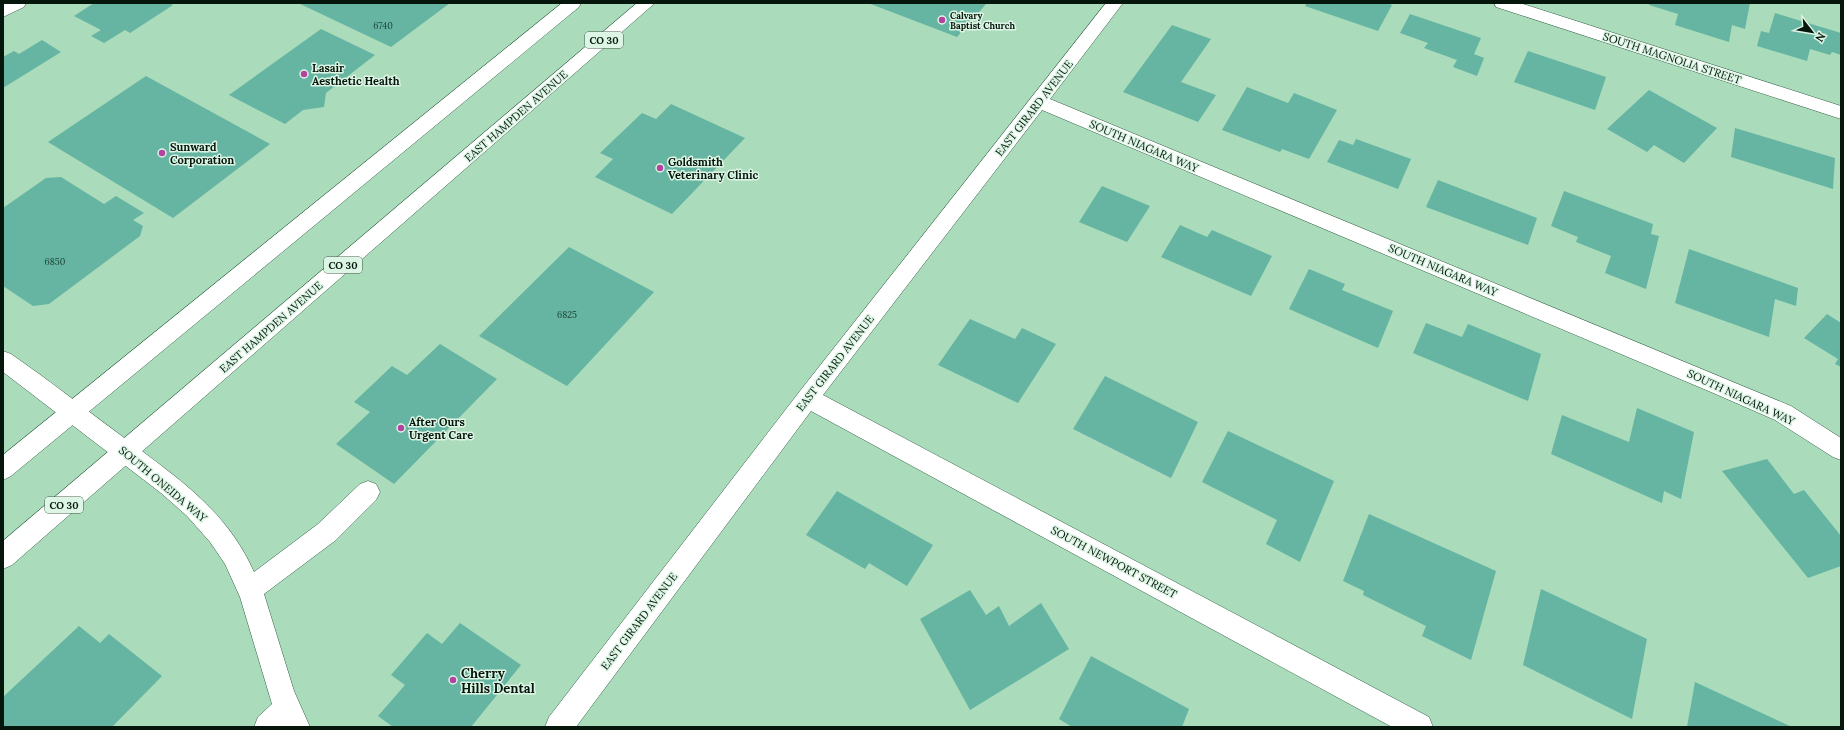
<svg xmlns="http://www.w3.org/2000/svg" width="1844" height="730" font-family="Lora,serif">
<rect width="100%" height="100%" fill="#aadbbb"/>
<!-- building -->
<g fill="#65b5a2">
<path d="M94,3h75l4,2 -43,28 -5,-3 -21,13 -13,-7 10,-6 -27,-14z"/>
<path d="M298,3h152l-59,44z"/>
<path d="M868,3h119l-30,34z"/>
<path d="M1307,3h80l5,2 -14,26 -73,-25z"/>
<path d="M1649,3h101l-5,26 -13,-4 -3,17 -54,-17 3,-11 -29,-9z"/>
<path d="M1775,13l66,20v22l-9,-3 -2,3 -20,-6 -3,12 -50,-15 4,-15 8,2z"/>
<path d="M1410,14l71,24 -7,16 10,4 -7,18 -24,-9 4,-7 -33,-12 4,-5 -28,-10z"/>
<path d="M1172,25l39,14 -30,43 35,13 -18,27 -75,-30z"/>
<path d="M321,29l54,26 -49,38 -2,14 -21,3 -18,14 -56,-29z"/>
<path d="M42,40l19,12 -58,36v-31l11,-6 5,3z"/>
<path d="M1528,51l78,26 -11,33 -81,-28z"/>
<path d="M146,76l124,68 -97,74 -125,-76z"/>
<path d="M1247,87l41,16 6,-10 43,17 -28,49 -27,-10 -2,3 -58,-22z"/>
<path d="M1649,90l68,38 -33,35 -30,-18 -7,7 -40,-23z"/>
<path d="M671,104l74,34 -73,76 -77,-37 18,-18 -13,-6 42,-40 14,6z"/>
<path d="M1735,128l100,30 -2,31 -102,-32z"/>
<path d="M1356,139l55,20 -13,30 -71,-27 12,-22 14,5z"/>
<path d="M61,177l43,27 12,-8 28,17 -11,7 10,6 -3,10 -91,68 -16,2 -30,-20v-78l43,-30z"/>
<path d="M1438,180l99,38 -9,27 -102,-38z"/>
<path d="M1102,186l48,20 -23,36 -48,-20z"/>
<path d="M1564,191l89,33 -2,10 8,2 -13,53 -41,-16 6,-17 -35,-14 2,-5 -27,-11z"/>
<path d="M1180,225l27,12 5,-7 60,26 -21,40 -90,-39z"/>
<path d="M569,247l85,45 -87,94 -88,-50z"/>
<path d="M1689,249l109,39 -2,18 -21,-7 -6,38 -94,-34z"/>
<path d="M1309,269l36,15 -3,6 51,21 -15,37 -89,-39z"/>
<path d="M1827,314l14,9v44l-6,-3 3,-5 -34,-21z"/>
<path d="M970,319l45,20 7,-11 34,16 -38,59 -80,-38z"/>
<path d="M1426,323l36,14 6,-13 73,30 -13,47 -115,-48z"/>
<path d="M440,344l57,35 -103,105 -58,-40 34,-32 -16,-10 38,-36 15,9z"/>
<path d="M1105,376l93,46 -27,56 -98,-49z"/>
<path d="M1637,408l57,24 -13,67 -17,-8 -2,12 -111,-49 11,-39 67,27z"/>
<path d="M1228,431l106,50 -34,81 -34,-18 11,-24 -75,-38z"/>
<path d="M1767,459l27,35 10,-4 37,46v30l-33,12 -86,-107z"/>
<path d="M837,491l96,54 -26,41 -38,-23 -4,6 -59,-34z"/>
<path d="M1369,514l127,57 -25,89 -49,-24 4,-10 -63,-31 1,-4 -21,-10z"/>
<path d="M1541,589l106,50 -15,80 -109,-54z"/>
<path d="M970,590l16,25 13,-9 10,20 32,-23 28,46 -99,61 -50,-91z"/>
<path d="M460,623l61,42 -50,62h-78l-15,-11 27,-31 -14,-10 36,-42 15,11z"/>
<path d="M79,626l21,17 9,-9 53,42 -50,51h-109v-30z"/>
<path d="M1091,656l98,53 -7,18h-110l-13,-8z"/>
<path d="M1695,682l97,45h-105z"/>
</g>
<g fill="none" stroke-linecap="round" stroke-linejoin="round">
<!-- minor casing -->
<g stroke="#325f44" stroke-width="1">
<g id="minor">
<path d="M6,3h20l-2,4 -21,10v-12z"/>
<path d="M1106,3h17l-73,96 741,307 50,32v22l-8,-3 -58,-37 -64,-28 -669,-282 -219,285 606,322 4,10h-41l-581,-316 -235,316h-31l4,-10 251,-326z"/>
<path d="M1494,3h26l321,103v13l-345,-112z"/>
<path d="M3,351l8,3c38,26 74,55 112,83 53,40 103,72 131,135l64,-48 42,-40 8,-3 8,3 4,8 -4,8 -40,40 -72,54 30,97 16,36h-56l4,-10 14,-13 -32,-107 -15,-33 -15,-22 -23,-26 -26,-23 -158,-121z"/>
</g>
</g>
<!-- major casing -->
<g stroke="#325f44" stroke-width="1">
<g id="major">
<path d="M562,3h19l-2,4 -568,469 -8,4v-25z"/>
<path d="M637,3h18l-643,562 -9,4v-28z"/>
</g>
</g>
<!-- minor -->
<use href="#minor" fill="#fff" fill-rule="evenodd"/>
<!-- major -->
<use href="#major" fill="#fff" fill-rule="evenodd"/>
</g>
<!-- markers -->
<g fill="#b4439f" stroke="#ddf5e5" stroke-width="1.5">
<circle cx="942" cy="20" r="4"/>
<circle cx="304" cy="74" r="4"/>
<circle cx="162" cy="153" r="4"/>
<circle cx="660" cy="168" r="4"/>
<circle cx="401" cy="428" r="4"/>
<circle cx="453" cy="680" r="4"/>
</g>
<g text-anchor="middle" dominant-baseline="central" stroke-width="3" stroke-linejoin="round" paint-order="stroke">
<!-- far-poi labels -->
<g font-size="9" font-weight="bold" fill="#05170c" stroke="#ddf5e5" text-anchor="start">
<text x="950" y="15">Calvary<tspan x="950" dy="10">Baptist Church</tspan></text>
</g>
<!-- number labels -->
<g font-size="9" fill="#1d3e32">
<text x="383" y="25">6740</text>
<text x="55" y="261">6850</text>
<text x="567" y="314">6825</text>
</g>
<!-- shield labels -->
<g fill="#ddf5e5" stroke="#465a4d" stroke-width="1">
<rect x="585" y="32" width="38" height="16" rx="3"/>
<rect x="324" y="257" width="38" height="16" rx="3"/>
<rect x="45" y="497" width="38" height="16" rx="3"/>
</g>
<g font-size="10" font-weight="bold" fill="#05170c">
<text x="604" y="40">CO 30</text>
<text x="343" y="265">CO 30</text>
<text x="64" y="505">CO 30</text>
</g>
<!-- street labels -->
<g font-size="11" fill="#05170c" stroke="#ddf5e5">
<text transform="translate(1672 58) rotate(18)">SOUTH MAGNOLIA STREET</text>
<text transform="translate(1034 108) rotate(-52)">EAST GIRARD AVENUE</text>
<text transform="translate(516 116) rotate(-41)">EAST HAMPDEN AVENUE</text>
<text transform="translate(1144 146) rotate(23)">SOUTH NIAGARA WAY</text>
<text transform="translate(1443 270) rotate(23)">SOUTH NIAGARA WAY</text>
<text transform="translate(271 327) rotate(-41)">EAST HAMPDEN AVENUE</text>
<text transform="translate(835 363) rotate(-52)">EAST GIRARD AVENUE</text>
<text transform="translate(1741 397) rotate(25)">SOUTH NIAGARA WAY</text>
<text transform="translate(163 484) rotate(40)">SOUTH ONEIDA WAY</text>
<text transform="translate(1114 562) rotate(28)">SOUTH NEWPORT STREET</text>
<text transform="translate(639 621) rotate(-53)">EAST GIRARD AVENUE</text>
</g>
<!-- poi labels -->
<g font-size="11" font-weight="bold" fill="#05170c" stroke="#ddf5e5" text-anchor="start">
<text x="312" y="68">Lasair<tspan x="312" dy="13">Aesthetic Health</tspan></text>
<text x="170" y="147">Sunward<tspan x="170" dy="13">Corporation</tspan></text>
<text x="668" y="162">Goldsmith<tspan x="668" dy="13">Veterinary Clinic</tspan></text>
<text x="409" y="422">After Ours<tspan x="409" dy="13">Urgent Care</tspan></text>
</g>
<!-- near-poi labels -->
<g font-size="13" font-weight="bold" fill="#05170c" stroke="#ddf5e5" text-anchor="start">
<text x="461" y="673">Cherry<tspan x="461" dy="15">Hills Dental</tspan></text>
</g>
</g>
<!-- border -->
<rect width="1844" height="730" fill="none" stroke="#05170c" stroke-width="8"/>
<!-- north arrow -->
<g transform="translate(1812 32) rotate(121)" stroke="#ddf5e5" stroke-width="3" paint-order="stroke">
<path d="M0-3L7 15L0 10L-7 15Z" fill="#05170c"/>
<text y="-6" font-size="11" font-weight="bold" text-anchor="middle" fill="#05170c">N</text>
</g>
</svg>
